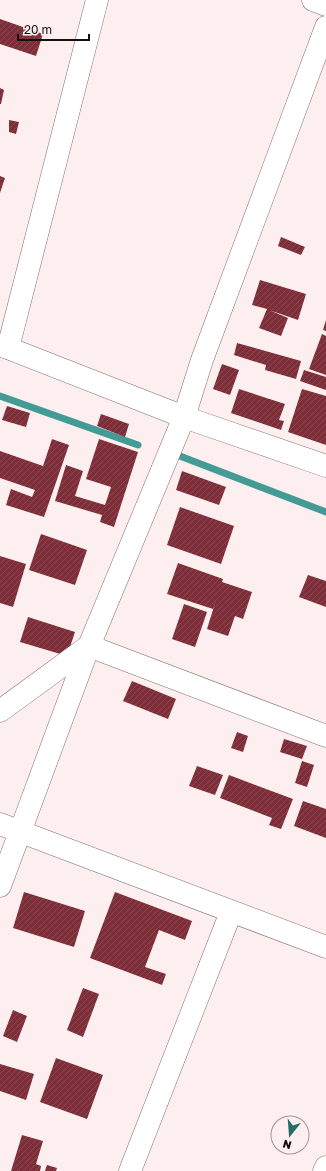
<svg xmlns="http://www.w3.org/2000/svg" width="326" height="1171" font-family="'Golos Text',sans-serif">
<defs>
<pattern id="building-hatch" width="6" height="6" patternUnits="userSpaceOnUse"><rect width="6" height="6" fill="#7e2e38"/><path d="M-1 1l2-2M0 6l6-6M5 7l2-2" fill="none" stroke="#8a4951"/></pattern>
</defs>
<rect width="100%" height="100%" fill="#fdefef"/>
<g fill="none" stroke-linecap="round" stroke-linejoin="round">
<!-- stream -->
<g stroke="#449a94" stroke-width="7">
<path d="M0,396l138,49"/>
<path d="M172,453l154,59"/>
</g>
</g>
<!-- building -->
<g fill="url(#building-hatch)">
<path d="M0,19l43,15 -7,22 -36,-12z"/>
<path d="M0,88l4,2 -3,14h-1z"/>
<path d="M9,120l10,2 -3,12 -7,-2z"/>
<path d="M0,176l5,2 -5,15z"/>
<path d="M281,237l24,10 -4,8 -23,-9z"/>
<path d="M260,280l46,14 -8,26 -29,-10 19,8 -7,18 -22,-8 8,-19 -15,-4z"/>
<path d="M326,320v11l-3,-1z"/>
<path d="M322,334l4,2v39l-17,-6z"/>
<path d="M237,343l64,18 -5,18 -31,-9 1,-5 -32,-10z"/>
<path d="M222,364l17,6 -9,25 -17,-6z"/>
<path d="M304,370l22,7v13l-26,-9z"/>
<path d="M239,389l46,15 -6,16 5,1 -3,9 -50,-17z"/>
<path d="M302,389l24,7v49l-38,-13z"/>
<path d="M7,406l23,7 -4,14 -24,-7z"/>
<path d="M101,414l28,10 -4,13 -28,-11z"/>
<path d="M52,439l17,6 -25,72 -38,-12 5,-16 21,8 3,-7 -35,-12v-27l43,15z"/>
<path d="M99,439l39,13 -24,75 -14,-5 2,-7 -47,-14 11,-36 17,6 -8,25 30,9 6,-18 -25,-8z"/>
<path d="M182,471l44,16 -7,18 -43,-15z"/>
<path d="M180,507l54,19 -13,38 -54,-19z"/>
<path d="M41,534l46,16 -12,35 -46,-15z"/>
<path d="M0,556l26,8 -13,43 -13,-4z"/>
<path d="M178,563l45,16 -1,3 30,10 -9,27 -8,-3 -7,20 -21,-7 9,-29 -3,9 -46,-15z"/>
<path d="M308,575l18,6v26l-27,-10z"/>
<path d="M184,604l23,8 -12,35 -23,-8z"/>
<path d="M28,617l47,15 -8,24 -47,-14z"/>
<path d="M132,681l44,18 -8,20 -45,-18z"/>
<path d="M237,732l11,4 -5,16 -12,-4z"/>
<path d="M284,739l23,7 -5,13 -22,-7z"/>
<path d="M302,761l12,4 -7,22 -12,-4z"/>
<path d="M197,766l26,9 -8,20 -26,-9z"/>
<path d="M229,775l64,24 -12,30 -12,-4 3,-7 -52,-20z"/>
<path d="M303,801l23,8v29l-32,-12z"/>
<path d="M24,892l61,19 -11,36 -61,-19z"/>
<path d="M115,892l77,29 -7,19 -26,-10 -14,37 21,7 -4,11 -72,-27z"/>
<path d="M83,988l16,6 -16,43 -16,-7z"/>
<path d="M13,1010l14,6 -10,26 -14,-6z"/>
<path d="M56,1058l47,17 -16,44 -47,-17z"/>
<path d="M0,1064l34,10 -8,26 -26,-9z"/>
<path d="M22,1135l21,6 -7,23 5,2 -1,5h-29z"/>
<path d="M47,1165l10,3 -1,3h-11z"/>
</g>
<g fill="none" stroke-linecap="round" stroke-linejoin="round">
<!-- minor casing -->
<g stroke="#807171" stroke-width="23">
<g id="minor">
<path d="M313,0l13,5"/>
<path d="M0,345l184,72 142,49"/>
<path d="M8,348l89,-348"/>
<path d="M0,711l89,-65 237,90"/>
<path d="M0,824l326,123"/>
<path d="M0,886l89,-240 95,-229 18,-57 124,-333"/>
<path d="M130,1171l101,-259"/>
<path d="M324,1171l2,-4"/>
</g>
</g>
<!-- minor -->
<use href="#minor" stroke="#fff" stroke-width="22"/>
</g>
<!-- north arrow -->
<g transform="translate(290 1135) rotate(197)"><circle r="19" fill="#fdefef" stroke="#a09595"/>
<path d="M0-3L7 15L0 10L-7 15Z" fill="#246e69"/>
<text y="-6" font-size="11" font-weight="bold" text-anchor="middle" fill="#140e0f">N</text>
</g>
<!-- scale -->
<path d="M18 34v6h71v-6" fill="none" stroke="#140e0f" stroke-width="2"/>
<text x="24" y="34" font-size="12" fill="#140e0f" stroke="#fdefef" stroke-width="3" paint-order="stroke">20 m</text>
</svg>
